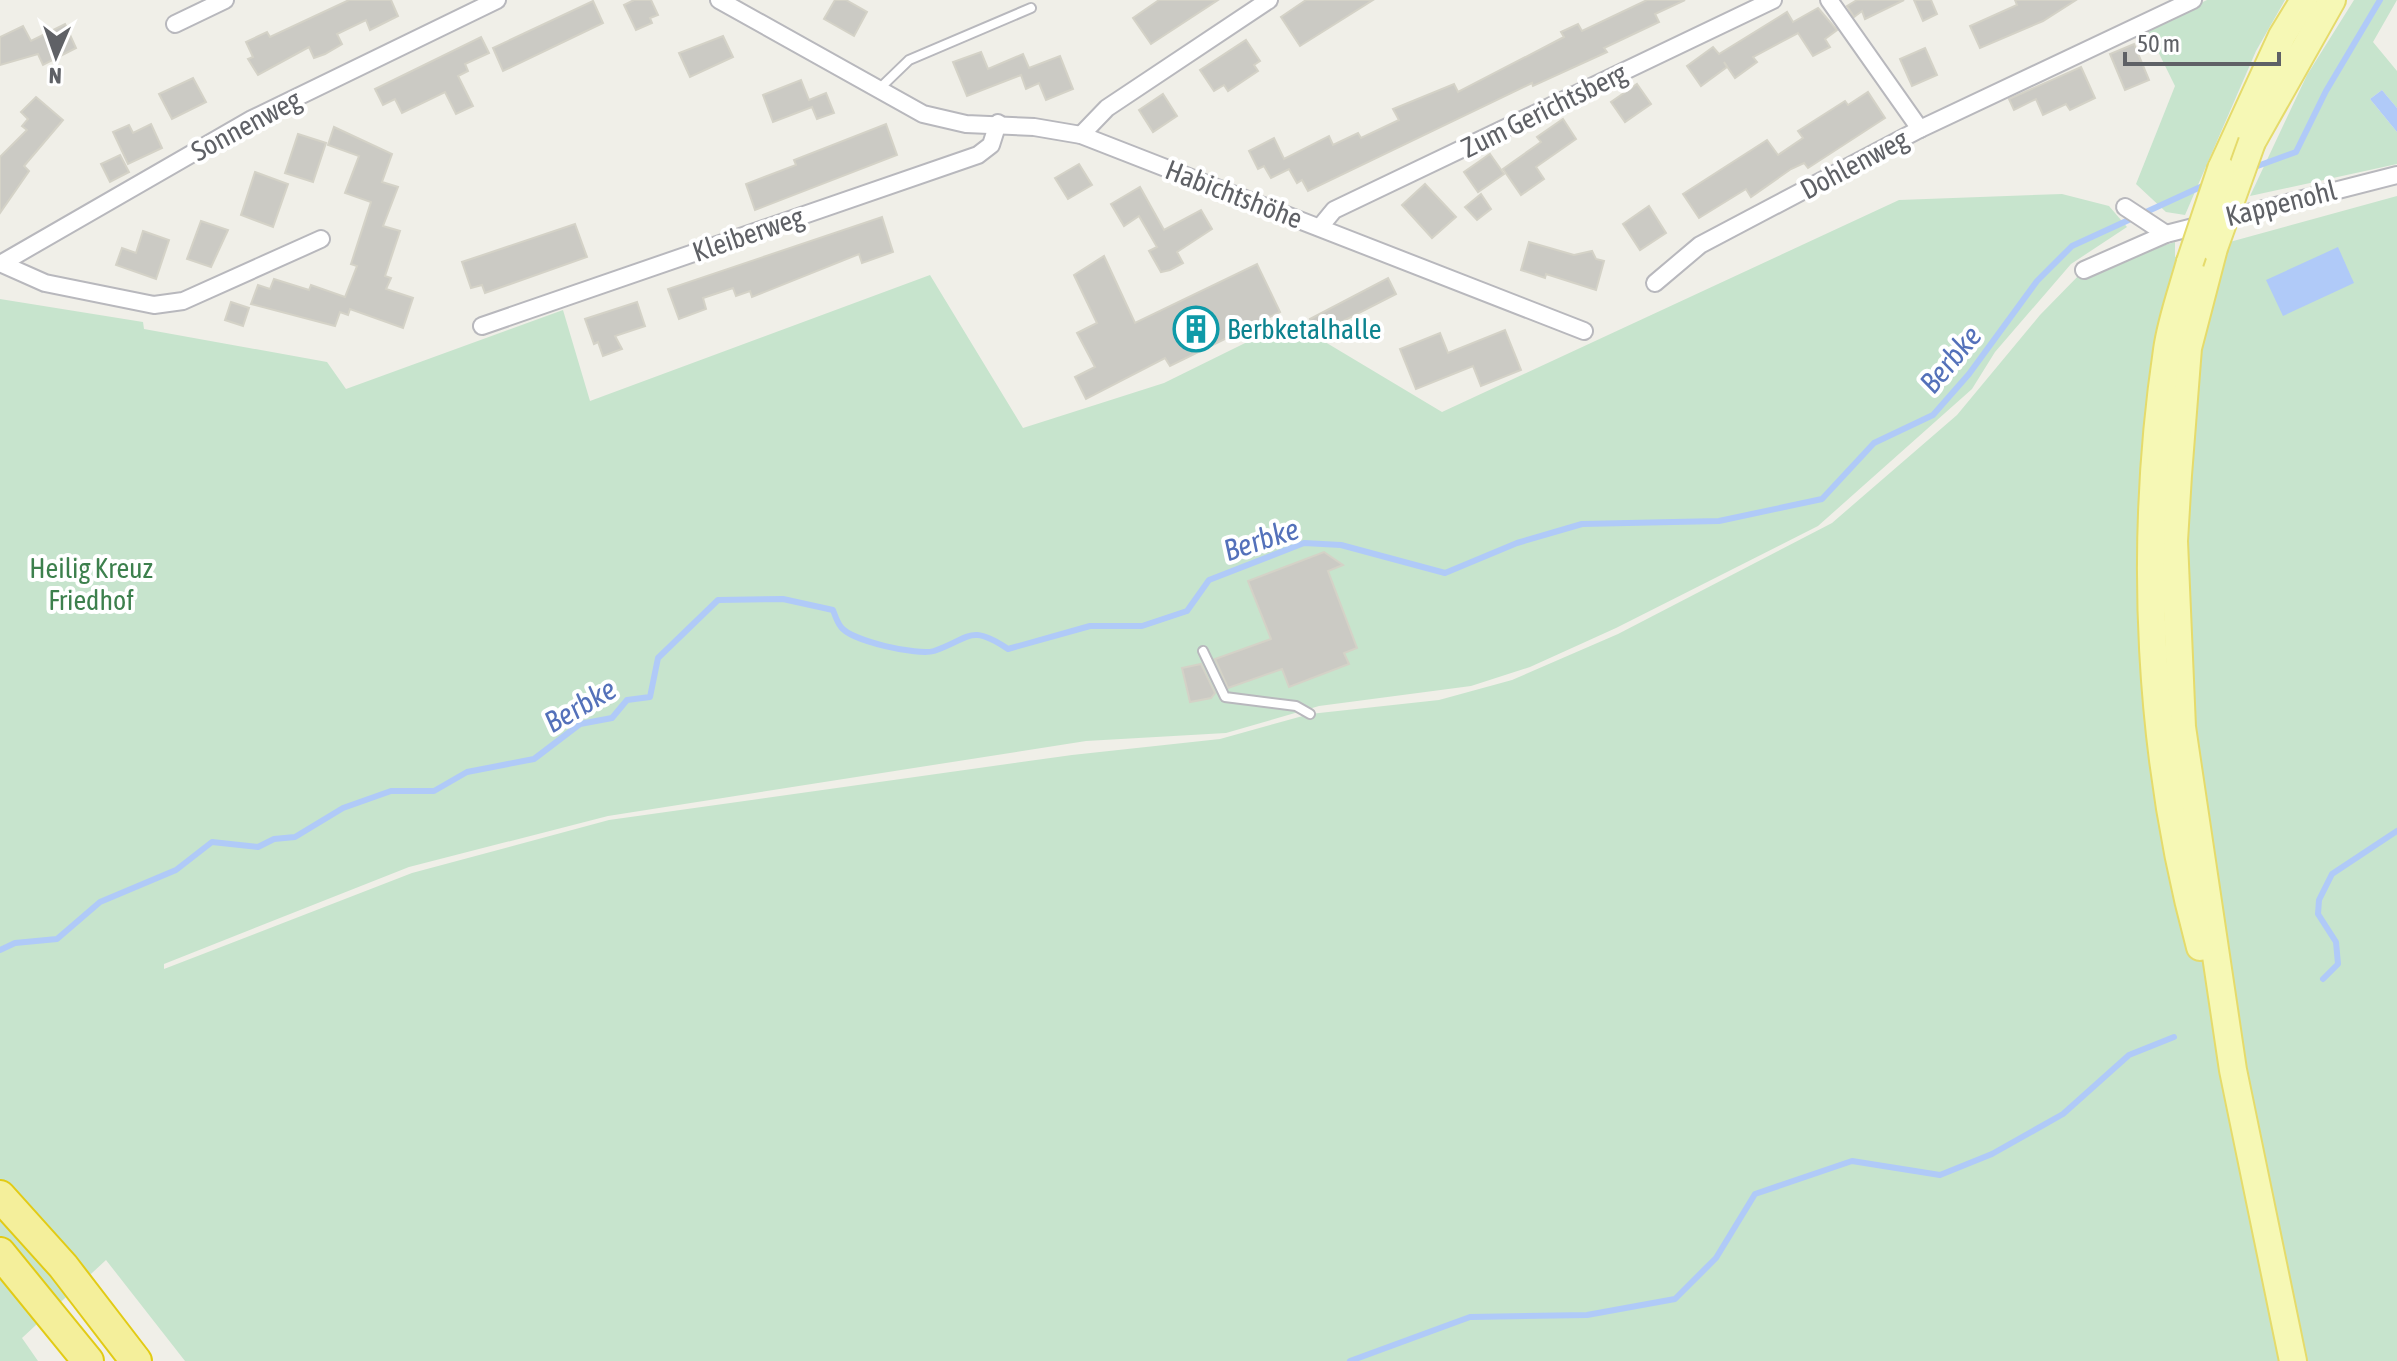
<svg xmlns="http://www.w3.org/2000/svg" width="2397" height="1361" font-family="'Asap Condensed',sans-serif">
<rect width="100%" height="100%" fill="#f0efe8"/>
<!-- green -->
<g fill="#c7e4cd">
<path d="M2207,0h78l-29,51 -71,164 -19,-3 -30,-28 39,-98 -28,-57z"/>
<path d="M2354,0h43l-24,42 24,29v37l-15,-18 -12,9 27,33v32l-147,32 57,-121z"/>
<path d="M2062,194l47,12 18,21 -56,37 -76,88 -23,37 -154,137 -202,102 -86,39 -59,19 -152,20 -93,27 -140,8 -478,75 -199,51 -245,97v5l248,-96 197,-53 463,-65 148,-16 90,-25 129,-14 73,-20 106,-46 214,-111 125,-108 83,-100 44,-45 91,-28v15l222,-61v1165h-2212l-79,-101 -84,78 16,23h-38v-1062l143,23 1,7 183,33 19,27 217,-79 27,91 340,-126 93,153 141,-45 126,-62 152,91 457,-212z"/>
</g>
<!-- water -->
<g fill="#b0caf8">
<path d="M2382,90l15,18v24l-27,-33z"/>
<path d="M2338,247l16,36 -71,33 -17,-36z"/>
</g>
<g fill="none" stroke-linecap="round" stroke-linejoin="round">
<!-- stream -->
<g stroke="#b0caf8" stroke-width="6">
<path d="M2252,168l44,-16 30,-61 54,-91"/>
<path d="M0,950l15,-7 42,-4 43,-37 76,-32 36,-28 46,5 16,-8 21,-2 48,-29 48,-17h43l33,-19 67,-13 46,-35 32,-6 15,-18 23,-3 8,-39 60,-58 65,-1 50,11c2,5 4,12 8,17 10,14 77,29 93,24 36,-12 35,-28 74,-2l82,-23h52l45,-15 22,-31 95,-37 37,2 104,28 72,-30 65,-19 137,-3 103,-22 52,-56 59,-28 36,-41 68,-93 35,-35 135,-62"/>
<path d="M2323,979l15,-15 -2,-22 -18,-28 1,-14 13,-26 65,-43"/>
<path d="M1350,1361l120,-44 117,-2 88,-16 41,-41 39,-64 97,-33 88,14 52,-21 71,-40 66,-59 45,-18"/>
</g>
</g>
<!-- building -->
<g fill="#cbcac4" stroke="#d4d2c7" stroke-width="2">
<path d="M349,0h42l7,16 -28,14 -4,-10 -29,14 5,10 -17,10 -11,4 -5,-11 -51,28 -10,-16 5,-2 -7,-15 21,-10 3,5z"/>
<path d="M634,0h17l7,15 -8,3 2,5 -16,7 -12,-25z"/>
<path d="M835,0h11l21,12 -13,24 -30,-17z"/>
<path d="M1159,0h59l-67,44 -18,-26z"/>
<path d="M1306,0h67l-73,46 -19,-29z"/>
<path d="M1647,0h38l-30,14 4,8 -55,26 3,4 -74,34 -1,-3 -224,108 -6,-11 -5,3 -8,-14 -18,9 -7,-12 -6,3 -9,-18 25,-13 10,21 45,-23 4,9 25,-12 3,5 38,-18 -6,-11 61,-25 4,8 106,-55 -3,-5 17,-8 4,7z"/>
<path d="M1857,0h47l-39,19 -3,-8 -8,6 -7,-11z"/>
<path d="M1914,0h17l6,14 -14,7z"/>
<path d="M2015,0h61l-33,21 -63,27 -10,-22 47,-21z"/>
<path d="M593,1l10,22 -100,48 -10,-23z"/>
<path d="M1818,8l19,22 -12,9 5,8 -17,9 -15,-23 -45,24 4,5 -22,16 -11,-16 3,5 -26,19 -14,-20 26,-19 6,7 68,-42 6,10z"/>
<path d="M65,24l11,24 -33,17 -5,-11 -38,11v-28l23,-11 8,15z"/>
<path d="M723,36l10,21 -43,20 -11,-24z"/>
<path d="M481,37l8,16 -24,11 3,7 -10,5 15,30 -17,8 -11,-22 -43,21 -7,-14 -12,6 -8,-16z"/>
<path d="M1246,40l14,21 -6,4 4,6 -30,20 -4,-6 -10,6 -14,-21z"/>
<path d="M2134,44l15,36 -24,10 -15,-36z"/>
<path d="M1925,48l12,27 -25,11 -12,-27z"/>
<path d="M981,52l7,17 35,-15 6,14 31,-12 13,33 -27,11 -7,-17 -13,6 -5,-14 -54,21 -14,-34z"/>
<path d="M2081,67l14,31 -25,12 -4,-6 -23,11 -7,-16 -22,11 -5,-11z"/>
<path d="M193,78l13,24 -34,17 -13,-25z"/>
<path d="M801,80l8,20 17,-7 8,20 -17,6 -5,-12 -39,15 -10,-27z"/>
<path d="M1637,84l14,20 -26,18 -14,-20z"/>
<path d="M1868,92l17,26 -77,50 -4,-5 -13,6 -40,28 -5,-8 -47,29 -16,-24 84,-54 11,15 25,-17 -5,-7 47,-30 3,4z"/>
<path d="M1163,94l14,22 -24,16 -14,-22z"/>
<path d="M36,97l27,23 -39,46 5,5 -29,42v-56l27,-27 -5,-4 6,-7 -7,-7z"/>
<path d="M1563,119l13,20 -40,28 8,12 -23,16 -18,-26 38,-27 -4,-5z"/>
<path d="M151,124l11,24 -34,16 -15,-32 16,-7 4,8z"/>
<path d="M886,124l11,31 -142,55 -9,-26 50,-19 -2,-5z"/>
<path d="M334,127l58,27 -10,28 16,5 -15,39 17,5 -15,45 6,2 -5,11 27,9 -10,30 -53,-19 -2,6 -8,-3 -5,14 -84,-22 7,-19 12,4 4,-10 35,11 2,-5 34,12 12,-31 -6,-2 20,-62 -26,-9 14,-37 -31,-11z"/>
<path d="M298,134l28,9 -13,39 -28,-9z"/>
<path d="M1490,154l14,20 -26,18 -14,-20z"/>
<path d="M120,155l9,17 -19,10 -9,-18z"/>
<path d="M1079,164l13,21 -24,14 -13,-21z"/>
<path d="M255,172l33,12 -15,43 -32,-12z"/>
<path d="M1425,184l31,33 -24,21 -30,-33z"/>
<path d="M1140,187l24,43 37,-20 11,19 -35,23 6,11 -13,7 -9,2 -12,-21 8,-4 -18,-31 -15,10 -13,-22z"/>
<path d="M1481,194l10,15 -14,11 -12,-13z"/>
<path d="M1649,206l17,27 -26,17 -17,-26z"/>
<path d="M882,217l11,35 -31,11 -3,-9 -107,43 -2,-6 -14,5 -3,-8 -30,10 3,11 -27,10 -11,-30z"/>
<path d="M201,221l27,9 -17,37 -24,-8z"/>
<path d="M575,224l12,33 -102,36 -3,-8 -11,3 -9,-26z"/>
<path d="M143,231l26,9 -13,39 -40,-14 6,-17 14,5z"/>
<path d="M1529,242l45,13 18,-4 4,8 8,2 -8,29 -50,-16 -1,4 -24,-8z"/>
<path d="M1104,256l31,67 122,-59 23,48 -110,54 -5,-8 -79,41 -11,-22 20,-10 -18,-34 20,-10 -23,-48z"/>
<path d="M1388,278l8,16 -78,40 -8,-15z"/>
<path d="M231,302l18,6 -6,18 -18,-6z"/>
<path d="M637,302l8,24 -30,10 7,13 -19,7 -5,-14 -4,2 -9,-25z"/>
<path d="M1505,330l16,40 -40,16 -8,-20 -57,23 -16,-40 40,-16 8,20z"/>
<path d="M1324,552l19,13 -15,6 29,77 -13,5 5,11 -60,23 -7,-18 -54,19 -13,-29 56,-20 -23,-58z"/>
<path d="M1201,664l14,29 -4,5 -21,4 -8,-34z"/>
</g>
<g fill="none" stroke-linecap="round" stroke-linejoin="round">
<!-- lane casing -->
<g stroke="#b8b8bd" stroke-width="12">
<g id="lane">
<path d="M879,89l30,-29 122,-52"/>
<path d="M1203,651l22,46 71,9 14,8"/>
</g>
</g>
<!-- street casing -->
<g stroke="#b8b8bd" stroke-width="20">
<g id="street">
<path d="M719,0l204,114 43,10 68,3 47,8 503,196"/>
<path d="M1829,0l91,129"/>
<path d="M175,24l50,-24"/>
<path d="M1081,135l26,-27 162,-108"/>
<path d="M2125,207l41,27"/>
<path d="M1320,227l14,-17 439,-210"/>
<path d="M0,263l45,20 109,22 29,-4 138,-62"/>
<path d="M2,263l250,-144 245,-119"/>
<path d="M2084,270l82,-36 231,-59"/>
<path d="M1655,283l45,-38 220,-116 273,-129"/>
<path d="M482,326l496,-171 13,-10 7,-22"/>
</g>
</g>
<!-- primary casing -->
<g stroke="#e5db6b" stroke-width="30">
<g id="primary">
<path d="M2252,142l80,-142"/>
<path d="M2221,169l61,-133 22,-36"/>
<path d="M2214,248l-26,100 -10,127 -4,66 8,186 51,343 60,291"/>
<path d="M2190,262c-8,29 -19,59 -23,88 -29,196 -19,406 33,597"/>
</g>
</g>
<!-- highway casing -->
<g stroke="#e2cb15" stroke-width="34">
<g id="highway">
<path d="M0,1196l63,70 73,95"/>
<path d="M0,1253l88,108"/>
</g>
</g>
<!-- lane -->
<use href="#lane" stroke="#fff" stroke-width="8"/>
<!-- street -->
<use href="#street" stroke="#fff" stroke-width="16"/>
<!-- primary -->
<use href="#primary" stroke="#f6f8b5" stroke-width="26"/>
<!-- highway -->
<use href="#highway" stroke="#f4ef9b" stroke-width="30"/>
<!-- primary-bridge casing -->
<g stroke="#e5db6b" stroke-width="30" stroke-linecap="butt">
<g id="primary-bridge">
<path d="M2214,248l38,-106"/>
<path d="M2190,262l31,-93"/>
</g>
</g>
<!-- primary-bridge -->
<use href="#primary-bridge" stroke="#f6f8b5" stroke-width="26"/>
</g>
<!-- icons -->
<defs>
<g id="building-ring" transform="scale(2.3)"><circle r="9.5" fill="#fff" stroke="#0f9aa8" stroke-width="1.5"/><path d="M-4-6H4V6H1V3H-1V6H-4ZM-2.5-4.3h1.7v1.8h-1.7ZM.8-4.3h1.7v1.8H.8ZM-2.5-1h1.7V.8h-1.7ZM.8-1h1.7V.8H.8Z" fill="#0f9aa8"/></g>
</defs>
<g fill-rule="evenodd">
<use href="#building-ring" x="1196" y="329"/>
</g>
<g text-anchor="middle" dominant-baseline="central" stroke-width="8" stroke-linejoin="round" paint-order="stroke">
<!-- street labels -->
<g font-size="28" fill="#5f6166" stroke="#fff">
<text transform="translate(1544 110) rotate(-26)">Zum Gerichtsberg</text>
<text transform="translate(246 125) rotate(-28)">Sonnenweg</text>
<text transform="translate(1854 164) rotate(-28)">Dohlenweg</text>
<text transform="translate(1234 194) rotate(21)">Habichtshöhe</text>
<text transform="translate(2281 203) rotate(-14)">Kappenohl</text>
<text transform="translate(748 234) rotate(-19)">Kleiberweg</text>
</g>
<!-- culture labels -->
<g font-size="28" fill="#0d838f" stroke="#fff" text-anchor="start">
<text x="1227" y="329">Berbketalhalle</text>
</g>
<!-- park labels -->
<g font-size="28" fill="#3d804d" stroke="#fff">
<text x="91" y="568">Heilig Kreuz<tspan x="91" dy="32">Friedhof</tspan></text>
</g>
<!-- water labels -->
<g font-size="30" font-style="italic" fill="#5471ba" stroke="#fff">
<text transform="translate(1950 359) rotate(-50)">Berbke</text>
<text transform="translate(1261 539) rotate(-18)">Berbke</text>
<text transform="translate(580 705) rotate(-30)">Berbke</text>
</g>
</g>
<!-- north arrow -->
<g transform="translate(56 56) rotate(182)" stroke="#ffffff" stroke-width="6" paint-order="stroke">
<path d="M0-6L14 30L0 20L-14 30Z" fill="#5f6166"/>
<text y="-12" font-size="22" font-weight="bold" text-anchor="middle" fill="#5f6166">N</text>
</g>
<!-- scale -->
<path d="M2125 52v12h154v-12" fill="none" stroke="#5f6166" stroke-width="4"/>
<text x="2137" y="52" font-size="24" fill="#5f6166" stroke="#ffffff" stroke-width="6" paint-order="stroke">50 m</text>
</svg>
